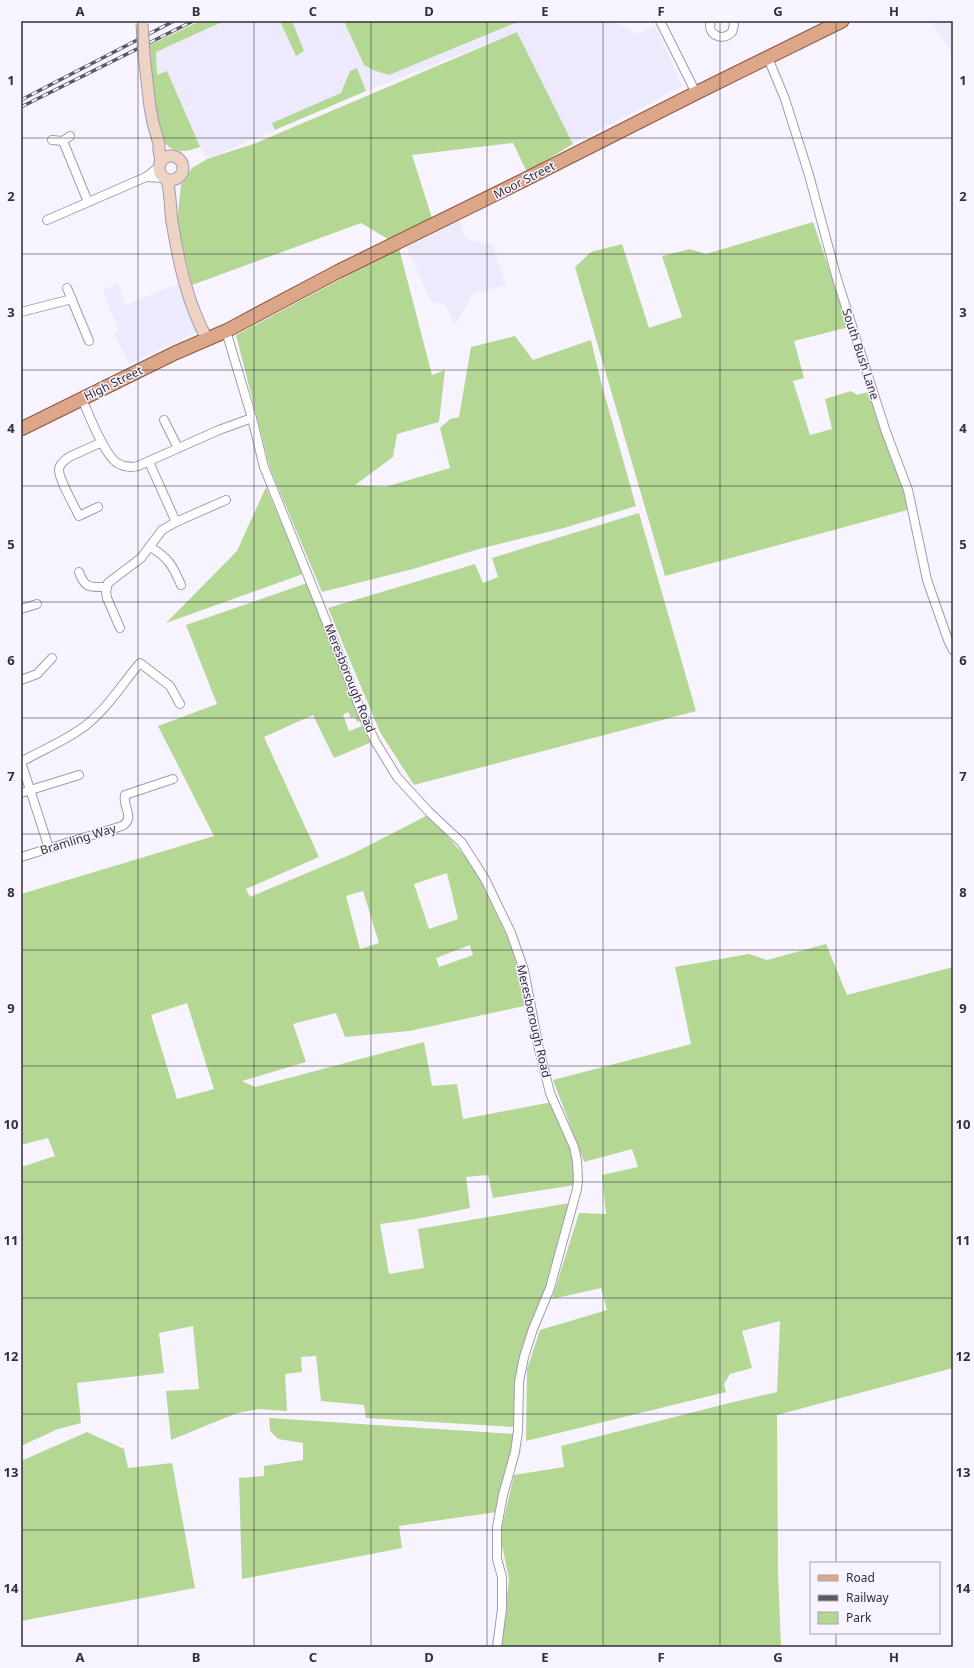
<svg xmlns="http://www.w3.org/2000/svg" width="974" height="1668" font-family="'Noto Sans',sans-serif">
<rect width="100%" height="100%" fill="#f7f4ff"/>
<!-- built -->
<g fill="#eeeafe">
<path d="M224,21h389l24,13 19,-8 26,60 -109,58 -56,-112 -151,59 -159,68 -7,-12 -12,4h-10l-9,-4 -12,-72 -1,-23z"/>
<path d="M931,21h22v33z"/>
<path d="M459,220l7,19 27,6 13,40 -33,9 -18,31 -11,-21 -13,-2 -25,-56z"/>
<path d="M182,282l15,50 -68,32 -15,-31 5,-2 -16,-40 14,-8 9,22z"/>
</g>
<!-- green -->
<g fill="#b4d794" fill-rule="evenodd">
<path d="M200,21h24l-68,31 1,23 10,-4 33,76c-10,3 -22,8 -32,-1 -16,-14 -20,-77 -22,-99z"/>
<path d="M280,21h12l12,30 -8,5z"/>
<path d="M344,21h176l-131,54 -16,-5 -9,-5z"/>
<path d="M517,32l56,112 -46,28 -14,-29 -101,12 20,63 -44,21 -27,-16 -169,62 -15,-63 4,-37 11,-17 15,-9 49,-16z"/>
<path d="M357,68l9,23 -91,39 -3,-7 69,-30 9,-22z"/>
<path d="M813,222l36,105 -55,14 10,37 -11,3 17,54 22,-6 -7,-30 26,-8 6,4 15,-4 39,118 -246,67 -90,-309 16,-15 31,-8 27,84 33,-11 -20,-61 28,-7 16,5z"/>
<path d="M399,248l33,127 13,-5 -6,52 -42,12 -4,23 -38,28 30,2 65,-19 -10,-40 10,-9 9,-2 12,-70 44,-11 18,24 58,-20 10,42 35,124 -72,22 -85,21 -66,20 -91,23 -52,-124 -34,-133z"/>
<path d="M266,487l37,87 -137,49 71,-72z"/>
<path d="M639,513l57,198 -282,74 -34,-53 -52,-124 147,-44 8,19 15,-6 -6,-19z"/>
<path d="M307,583l44,115 21,44 -38,16 -21,-43 -49,22 55,120 -73,32 4,8 102,-43 76,-39 45,50 37,78 19,62 -120,26 -64,6 -9,-24 -43,11 13,38 -64,19 13,6 169,-45 8,44 25,-2 6,35 89,-17 22,57 1,26 -82,13 -5,-23 -22,2 4,31 -54,11 -36,5 9,50 35,-6 -6,-39 152,-26 -28,98 -22,55 -7,71 -147,-9 -2,-13 -43,-4 -5,-45 -15,1 1,15 -17,2 2,37 -29,-2 -21,4 -66,27 -5,-49 33,-2 -6,-63 -34,7 5,40 -87,10 4,40 -23,6 -37,17v-279l34,-11 -7,-18 -27,7v-251l193,-58 -56,-110 59,-22 -31,-79zM348,712l3,6 4,-1 2,5 3,-1 2,5 -13,5 -6,-16zM447,873l11,46 -29,10 -15,-45zM363,891l16,52 -19,6 -14,-53zM470,945l3,10 -34,12 -3,-9zM187,1003l27,86 -37,10 -26,-84z"/>
<path d="M826,944l21,51 106,-28v401l-176,47 1,158 3,74h-280l8,-68 -9,-43 14,-61 50,-8 -3,-21 168,-43 48,-11 3,-71 -38,10 10,37 -22,6 -6,10 2,8 -200,49 1,-72 13,-39 67,-20 -6,-22 -49,11 27,-86 27,1 -4,-39 36,-8 -6,-18 -48,13 -31,-82 138,-36 -16,-77 74,-13 18,6z"/>
<path d="M269,1418l245,16 -2,16 -15,62 -98,14 3,22 -160,31 -3,-101 25,-2v-10l39,-6v-17l-25,-4 -8,-8z"/>
<path d="M87,1432l37,17 4,19 44,-5 23,125 -174,33v-160z"/>
</g>
<g fill="none" stroke-linecap="round" stroke-linejoin="round">
<!-- street casing -->
<g stroke="#a19bb3" stroke-width="10">
<g id="street">
<path d="M660,21l36,72"/>
<path d="M711,21c-5,14 12,21 21,11l2,-7 -1,-4"/>
<path d="M768,58l17,41 24,76 28,104 49,153 22,58 19,90 21,60 5,10"/>
<path d="M52,140l11,1 7,-5"/>
<path d="M63,141l25,61"/>
<path d="M146,177l19,1"/>
<path d="M47,220l99,-43 13,-10"/>
<path d="M67,288l22,53"/>
<path d="M21,312l51,-13"/>
<path d="M226,331l26,87 12,49 55,136 42,108 14,30 22,36 32,35 33,31 23,36 26,54 13,37 15,79 11,44 24,54 3,14 1,19 -1,9 -27,99 -17,41 -9,28 -5,25 -1,49 -3,21 -12,43 -6,32v32l5,18v32l-5,38"/>
<path d="M82,399c7,16 22,55 35,64 7,4 13,5 21,3l81,-36 33,-12"/>
<path d="M164,420l14,28"/>
<path d="M98,507l-19,9c-4,-9 -21,-38 -20,-47 1,-6 6,-9 10,-12l33,-15"/>
<path d="M176,522l50,-22"/>
<path d="M150,547c18,10 23,19 31,38"/>
<path d="M79,572c6,17 11,15 27,15"/>
<path d="M21,609l16,-5"/>
<path d="M120,628l-13,-30 -1,-6 2,-9 33,-25 21,-28 14,-8 -27,-60"/>
<path d="M21,680l16,-6 15,-16"/>
<path d="M21,762c21,-12 44,-21 64,-36 22,-17 37,-42 55,-63l30,23 10,18"/>
<path d="M21,762l28,86"/>
<path d="M21,793l58,-18"/>
<path d="M21,857l101,-31c14,-8 0,-20 3,-31l48,-16"/>
</g>
</g>
<!-- secondary casing -->
<g stroke="#a19bb3" stroke-width="13">
<g id="secondary">
<path d="M144,55l6,52 3,16 6,21v6l2,12"/>
<circle cx="171" cy="168" r="12"/>
<path d="M167,180c4,15 3,28 5,42 7,41 15,80 35,117"/>
</g>
</g>
<!-- primary casing -->
<g stroke="#91563a" stroke-width="15">
<path id="primary" d="M21,429l154,-76 51,-22 111,-59 185,-91 174,-88 146,-72"/>
</g>
<!-- street -->
<use href="#street" stroke="#fff" stroke-width="8"/>
<!-- secondary -->
<use href="#secondary" stroke="#eed3c4" stroke-width="11"/>
<!-- primary -->
<use href="#primary" stroke="#dca689" stroke-width="13"/>
<!-- rail casing -->
<g stroke="#5a5862" stroke-width="3.5">
<g id="rail">
<path d="M21,100l153,-79"/>
<path d="M21,107l172,-86"/>
</g>
</g>
<!-- rail -->
<use href="#rail" stroke="#f7f4ff" stroke-width="2" stroke-dasharray="6" stroke-linecap="butt"/>
<!-- secondary-bridge casing -->
<g stroke="#a19bb3" stroke-width="13" stroke-linecap="butt">
<path id="secondary-bridge" d="M142,24l2,31"/>
</g>
<!-- secondary-bridge -->
<use href="#secondary-bridge" stroke="#eed3c4" stroke-width="11"/>
</g>
<!-- grid -->
<path fill="none" stroke="#312f39" stroke-width="1" stroke-opacity="0.55" d="M138,21v1626M254,21v1626M371,21v1626M487,21v1626M603,21v1626M720,21v1626M836,21v1542M21,138h932M21,254h932M21,370h932M21,486h932M21,602h932M21,718h932M21,834h932M21,950h932M21,1066h932M21,1182h932M21,1298h932M21,1414h932M21,1530h932M836,1633v14"/>
<g text-anchor="middle" dominant-baseline="central" stroke-width="3" stroke-linejoin="round" paint-order="stroke">
<!-- street labels -->
<g font-size="12" fill="#312f39" stroke="#f7f4ff">
<text transform="translate(524 180) rotate(-27)">Moor Street</text>
<text transform="translate(861 354) rotate(72)">South Bush Lane</text>
<text transform="translate(113 383) rotate(-26)">High Street</text>
<text transform="translate(350 678) rotate(68)">Meresborough Road</text>
<text transform="translate(78 839) rotate(-17)">Bramling Way</text>
<text transform="translate(534 1021) rotate(77)">Meresborough Road</text>
</g>
</g>
<!-- border -->
<rect width="974" height="1668" fill="none" stroke="#f7f4ff" stroke-width="44"/>
<!-- legend -->
<rect x="810" y="1562" width="130" height="72" fill="#f7f4ff" stroke="#a8a5b0"/>
<rect x="818" y="1575" width="20" height="6" fill="#dca689" stroke="#a8a5b0"/>
<text x="846" y="1582" font-size="12" fill="#312f39">Road</text>
<rect x="818" y="1595" width="20" height="6" fill="#5a5862" stroke="#a8a5b0"/>
<text x="846" y="1602" font-size="12" fill="#312f39">Railway</text>
<rect x="818" y="1612" width="20" height="12" fill="#b4d794" stroke="#a8a5b0"/>
<text x="846" y="1622" font-size="12" fill="#312f39">Park</text>
<rect x="22" y="22" width="930" height="1624" fill="none" stroke="#312f39" stroke-width="1.5"/>
<g font-size="13" text-anchor="middle" font-weight="bold" fill="#312f39">
<text x="80" y="16">A</text>
<text x="196" y="16">B</text>
<text x="313" y="16">C</text>
<text x="429" y="16">D</text>
<text x="545" y="16">E</text>
<text x="661" y="16">F</text>
<text x="778" y="16">G</text>
<text x="894" y="16">H</text>
<text x="11" y="85">1</text>
<text x="963" y="85">1</text>
<text x="11" y="201">2</text>
<text x="963" y="201">2</text>
<text x="11" y="317">3</text>
<text x="963" y="317">3</text>
<text x="11" y="433">4</text>
<text x="963" y="433">4</text>
<text x="11" y="549">5</text>
<text x="963" y="549">5</text>
<text x="11" y="665">6</text>
<text x="963" y="665">6</text>
<text x="11" y="781">7</text>
<text x="963" y="781">7</text>
<text x="11" y="897">8</text>
<text x="963" y="897">8</text>
<text x="11" y="1013">9</text>
<text x="963" y="1013">9</text>
<text x="11" y="1129">10</text>
<text x="963" y="1129">10</text>
<text x="11" y="1245">11</text>
<text x="963" y="1245">11</text>
<text x="11" y="1361">12</text>
<text x="963" y="1361">12</text>
<text x="11" y="1477">13</text>
<text x="963" y="1477">13</text>
<text x="11" y="1593">14</text>
<text x="963" y="1593">14</text>
<text x="80" y="1662">A</text>
<text x="196" y="1662">B</text>
<text x="313" y="1662">C</text>
<text x="429" y="1662">D</text>
<text x="545" y="1662">E</text>
<text x="661" y="1662">F</text>
<text x="778" y="1662">G</text>
<text x="894" y="1662">H</text>
</g>
</svg>
